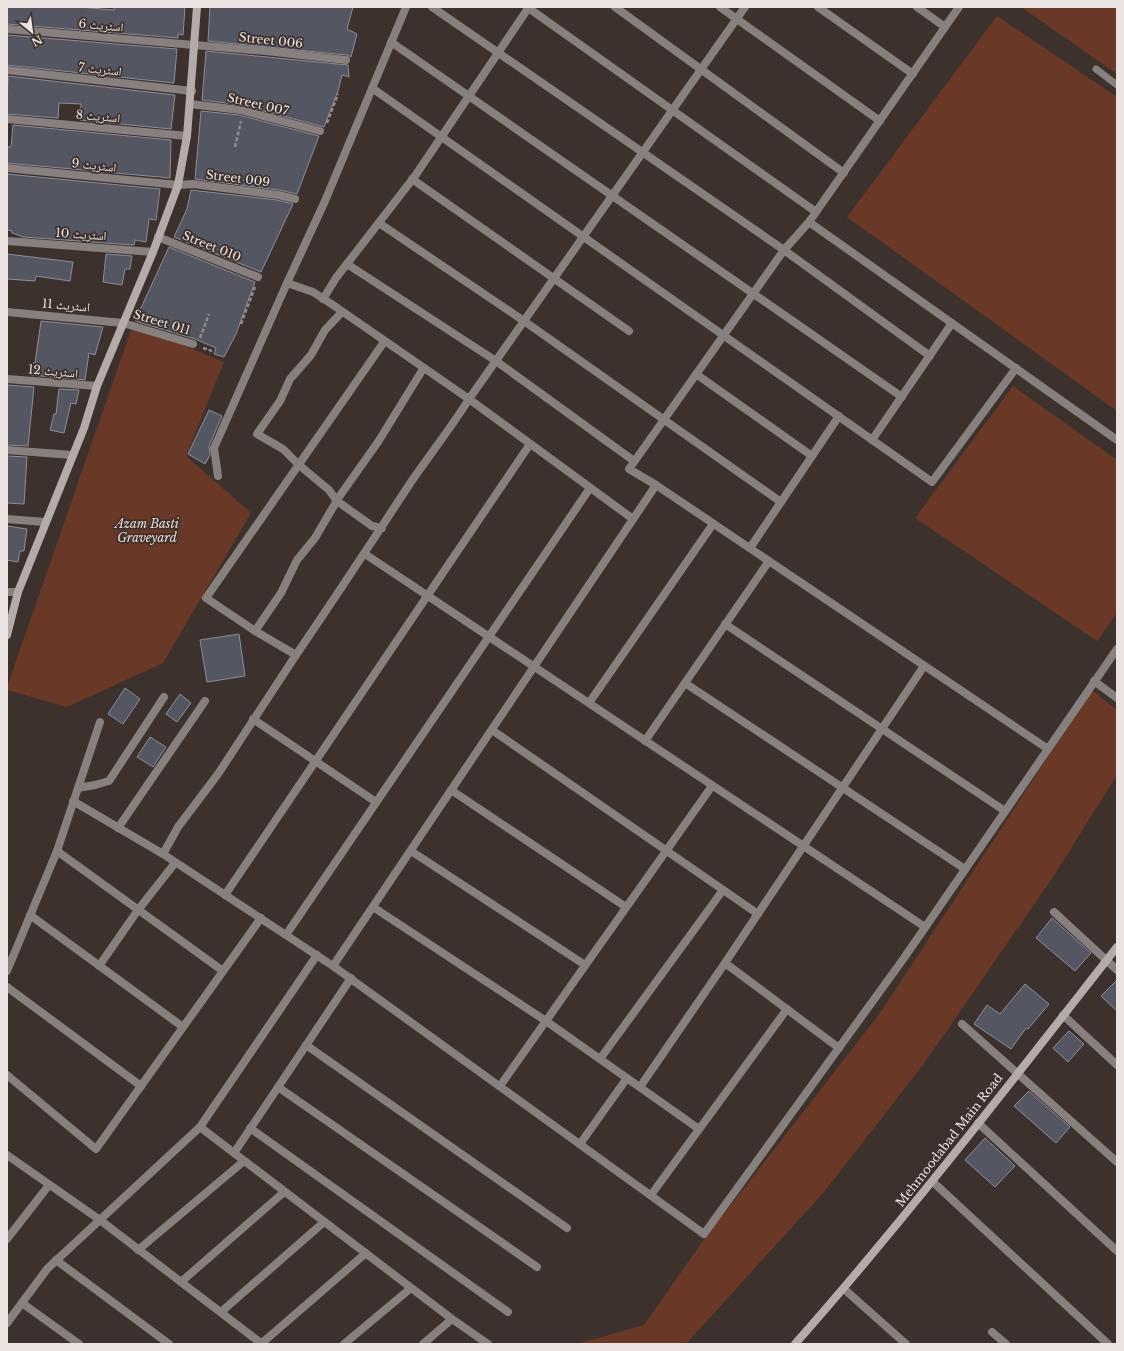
<svg xmlns="http://www.w3.org/2000/svg" width="1124" height="1351" font-family="'Libre Baskerville','Noto Naskh Arabic',serif">
<rect width="100%" height="100%" fill="#3d312d"/>
<!-- green -->
<g fill="#6a3826">
<path d="M1021,7h96v67z"/>
<path d="M997,16l120,81v314l-270,-194z"/>
<path d="M131,330l43,11 50,21 -38,94 65,57 -88,150 -96,44 -60,-17v-3z"/>
<path d="M1013,386l104,74v153l-20,28 -182,-123z"/>
<path d="M1092,690l25,20v65l-64,102 -130,188 -99,127 -138,152h-109l67,-19 56,-80 180,-232z"/>
</g>
<!-- building -->
<g fill="#545762" stroke="#8b8e9a">
<path d="M7,7h72l35,3v-3h71l-2,28 -5,-1v4l-171,-14z"/>
<path d="M210,7h143l-6,22 10,5 -6,23 -4,-2 -139,-14z"/>
<path d="M7,35l170,14 -3,34 -167,-18z"/>
<path d="M206,51l142,14 1,12 -7,-2 -4,16 -14,36 -83,-22 -39,-5z"/>
<path d="M8,76l167,19 -4,34 -91,-9 1,-16 -22,-1 -1,15 -51,-4z"/>
<path d="M201,111l38,4 80,21 -22,58 -18,-4 -84,-11z"/>
<path d="M13,125l158,15 -1,38 -163,-15v-16h4z"/>
<path d="M7,174l153,15 -4,31 -7,-1 -3,23 -11,-2 -1,5 -111,-8 -11,-4v-2l-5,-1z"/>
<path d="M191,190l86,10 16,4 -32,68 -87,-35 13,-28z"/>
<path d="M169,247l86,35 -19,52 -12,23 -10,-3 2,-6 -21,-9 -60,-18z"/>
<path d="M7,254l66,8 -3,19 -34,-5 -1,5 -28,-2z"/>
<path d="M106,254l26,2 -2,13h-5l-3,16 -19,-3z"/>
<path d="M41,321l62,6 -8,28 -6,-2 -4,27 -54,-5 2,-12h2z"/>
<path d="M7,385l27,2 -6,59 -21,-1z"/>
<path d="M59,389l20,1 -3,14 -5,-1 -7,30 -14,-3 4,-16h2z"/>
<path d="M209,410l13,6 -13,30 1,9 -5,9 -17,-10z"/>
<path d="M7,456l20,1 -3,47 -17,-1z"/>
<path d="M7,526l20,3 -3,22h-4l-2,11 -11,-2z"/>
<path d="M239,634l6,42 -38,6 -7,-42z"/>
<path d="M125,688l15,11 -17,25 -15,-10z"/>
<path d="M180,694l11,9 -14,19 -11,-8z"/>
<path d="M150,737l16,10 -13,20 -16,-10z"/>
<path d="M1052,918l39,35 -16,18 -39,-33z"/>
<path d="M1117,980v31l-16,-15z"/>
<path d="M1025,984l24,20 -21,25 -2,-1 -15,21 -37,-25 13,-19 13,9z"/>
<path d="M1069,1031l15,13 -16,18 -15,-14z"/>
<path d="M1029,1091l41,36 -14,16 -42,-37z"/>
<path d="M985,1138l30,28 -20,21 -30,-27z"/>
</g>
<g fill="none" stroke-linecap="round" stroke-linejoin="round">
<!-- path -->
<g stroke="#948a87" stroke-width="2.5" stroke-dasharray="4 2" stroke-linecap="butt">
<path d="M327,123l11,-29"/>
<path d="M235,147l6,-26"/>
<path d="M241,324l14,-37"/>
<path d="M200,338l9,-24"/>
<path d="M203,348l9,3"/>
</g>
<!-- lane -->
<path stroke="#87807e" stroke-width="7" d="M1096,69l21,16"/>
<!-- street -->
<g stroke="#87807e" stroke-width="8">
<path d="M432,7l352,243 146,106"/>
<path d="M527,7l289,205"/>
<path d="M615,7l229,166"/>
<path d="M720,7l160,114"/>
<path d="M818,7l95,67"/>
<path d="M917,7l28,20"/>
<path d="M959,7l-150,215 -25,28 -155,219 27,16 392,264"/>
<path d="M7,29l259,22 80,9"/>
<path d="M391,42l511,355"/>
<path d="M7,70l185,21"/>
<path d="M372,88l560,394 84,-114"/>
<path d="M190,104l50,6 80,21"/>
<path d="M7,119l180,17"/>
<path d="M7,168l171,17 15,-1 85,11 17,4"/>
<path d="M412,179l217,152"/>
<path d="M809,222l308,218"/>
<path d="M379,223l145,98 257,181"/>
<path d="M158,237l100,40"/>
<path d="M7,241l146,11"/>
<path d="M347,264l149,97 138,100"/>
<path d="M287,283l26,9 20,13 136,94 164,120"/>
<path d="M323,299l13,-21 79,-102 114,-169"/>
<path d="M7,312l116,11 70,21"/>
<path d="M342,312l-17,18 -14,25 -21,24 -10,22 -23,33 26,15 16,16 30,25 8,11 35,25 10,2"/>
<path d="M696,374l116,82"/>
<path d="M7,379l90,7"/>
<path d="M872,440l80,-117"/>
<path d="M7,450l65,5"/>
<path d="M218,476l-4,-28 73,-165 38,-82 81,-194"/>
<path d="M7,519l38,3"/>
<path d="M750,548l89,-132"/>
<path d="M365,554l560,373"/>
<path d="M7,592h11"/>
<path d="M725,624l280,187"/>
<path d="M255,631l26,-38 16,-33 18,-22 24,-41 39,-55 45,-73"/>
<path d="M296,655c39,-57 77,-115 115,-173 19,-28 40,-54 58,-83l276,-392"/>
<path d="M1094,681l23,17"/>
<path d="M685,683l280,186"/>
<path d="M589,703l124,-179"/>
<path d="M253,719l123,83"/>
<path d="M492,730l266,184"/>
<path d="M645,741l124,-180"/>
<path d="M78,788l17,-3 14,-4 55,-84"/>
<path d="M451,790l175,117"/>
<path d="M73,801l90,53 170,112 371,268 200,-276 213,-309"/>
<path d="M118,828l87,-127"/>
<path d="M57,851l166,120"/>
<path d="M411,851l174,114"/>
<path d="M163,854l15,-27 40,-53 78,-119 -41,-24 -49,-33 178,-256"/>
<path d="M225,895l305,-451"/>
<path d="M373,907l173,114 153,108"/>
<path d="M1054,912l63,58"/>
<path d="M30,915l153,112"/>
<path d="M286,935l304,-447"/>
<path d="M99,966l39,-56 37,-47"/>
<path d="M333,966l323,-481"/>
<path d="M7,971l50,-120 43,-129"/>
<path d="M7,987l134,99"/>
<path d="M1063,1015l54,50"/>
<path d="M962,1024l155,138"/>
<path d="M306,1045l261,183"/>
<path d="M839,1048l-114,-85 199,-297"/>
<path d="M600,1059l123,-169"/>
<path d="M7,1075l89,74 165,-231"/>
<path d="M500,1086l212,-300"/>
<path d="M278,1087l259,180"/>
<path d="M640,1087l85,-124"/>
<path d="M978,1123l139,128"/>
<path d="M200,1127l252,192 36,25"/>
<path d="M250,1128l258,184"/>
<path d="M580,1144l47,-66"/>
<path d="M234,1153l117,-175"/>
<path d="M7,1155l93,65 162,124"/>
<path d="M933,1182l175,162"/>
<path d="M651,1195l136,-186"/>
<path d="M7,1239l42,-54"/>
<path d="M138,1250l106,-89"/>
<path d="M56,1260l113,84"/>
<path d="M181,1282l103,-90"/>
<path d="M844,1289l62,55"/>
<path d="M22,1303l57,41"/>
<path d="M221,1312l103,-90"/>
<path d="M7,1323l40,-54 153,-142 117,-172"/>
<path d="M992,1332l14,12"/>
<path d="M262,1343l104,-90"/>
<path d="M344,1344l67,-56"/>
<path d="M423,1344l29,-25"/>
</g>
<!-- secondary -->
<g stroke="#b5aba8" stroke-width="8">
<path d="M7,635l11,-43 66,-164 13,-42 56,-134 25,-67 9,-49 10,-129"/>
<path d="M795,1344c113,-128 217,-263 322,-397"/>
</g>
</g>
<g text-anchor="middle" dominant-baseline="central" stroke-width="3.5" stroke-linejoin="round" paint-order="stroke">
<!-- street labels -->
<g font-size="12" fill="#ebe3e1" stroke="#3d312d">
<text transform="translate(101 25) rotate(5)">اسٹریٹ 6</text>
<text transform="translate(271 40) rotate(6)">Street 006</text>
<text transform="translate(100 69) rotate(6)">اسٹریٹ 7</text>
<text transform="translate(258 104) rotate(13)">Street 007</text>
<text transform="translate(98 116) rotate(5)">اسٹریٹ 8</text>
<text transform="translate(94 165) rotate(6)">اسٹریٹ 9</text>
<text transform="translate(238 178) rotate(7)">Street 009</text>
<text transform="translate(81 234) rotate(4)">اسٹریٹ 10</text>
<text transform="translate(212 246) rotate(22)">Street 010</text>
<text transform="translate(66 305) rotate(5)">اسٹریٹ 11</text>
<text transform="translate(162 322) rotate(17)">Street 011</text>
<text transform="translate(53 371) rotate(5)">اسٹریٹ 12</text>
<text transform="translate(949 1140) rotate(-52)">Mehmoodabad Main Road</text>
</g>
<!-- park labels -->
<g font-size="12" font-style="italic" fill="#f1d9d1" stroke="#3d312d">
<text x="147" y="523">Azam Basti<tspan x="147" dy="14">Graveyard</tspan></text>
</g>
</g>
<!-- border -->
<rect width="1124" height="1351" fill="none" stroke="#ebe3e1" stroke-width="16"/>
<!-- north arrow -->
<g transform="translate(32 32) rotate(151)" stroke="#3d312d" stroke-width="3" paint-order="stroke">
<path d="M0-3L7 15L0 10L-7 15Z" fill="#ebe3e1"/>
<text y="-6" font-size="11" font-weight="bold" text-anchor="middle" fill="#ebe3e1">N</text>
</g>
</svg>
